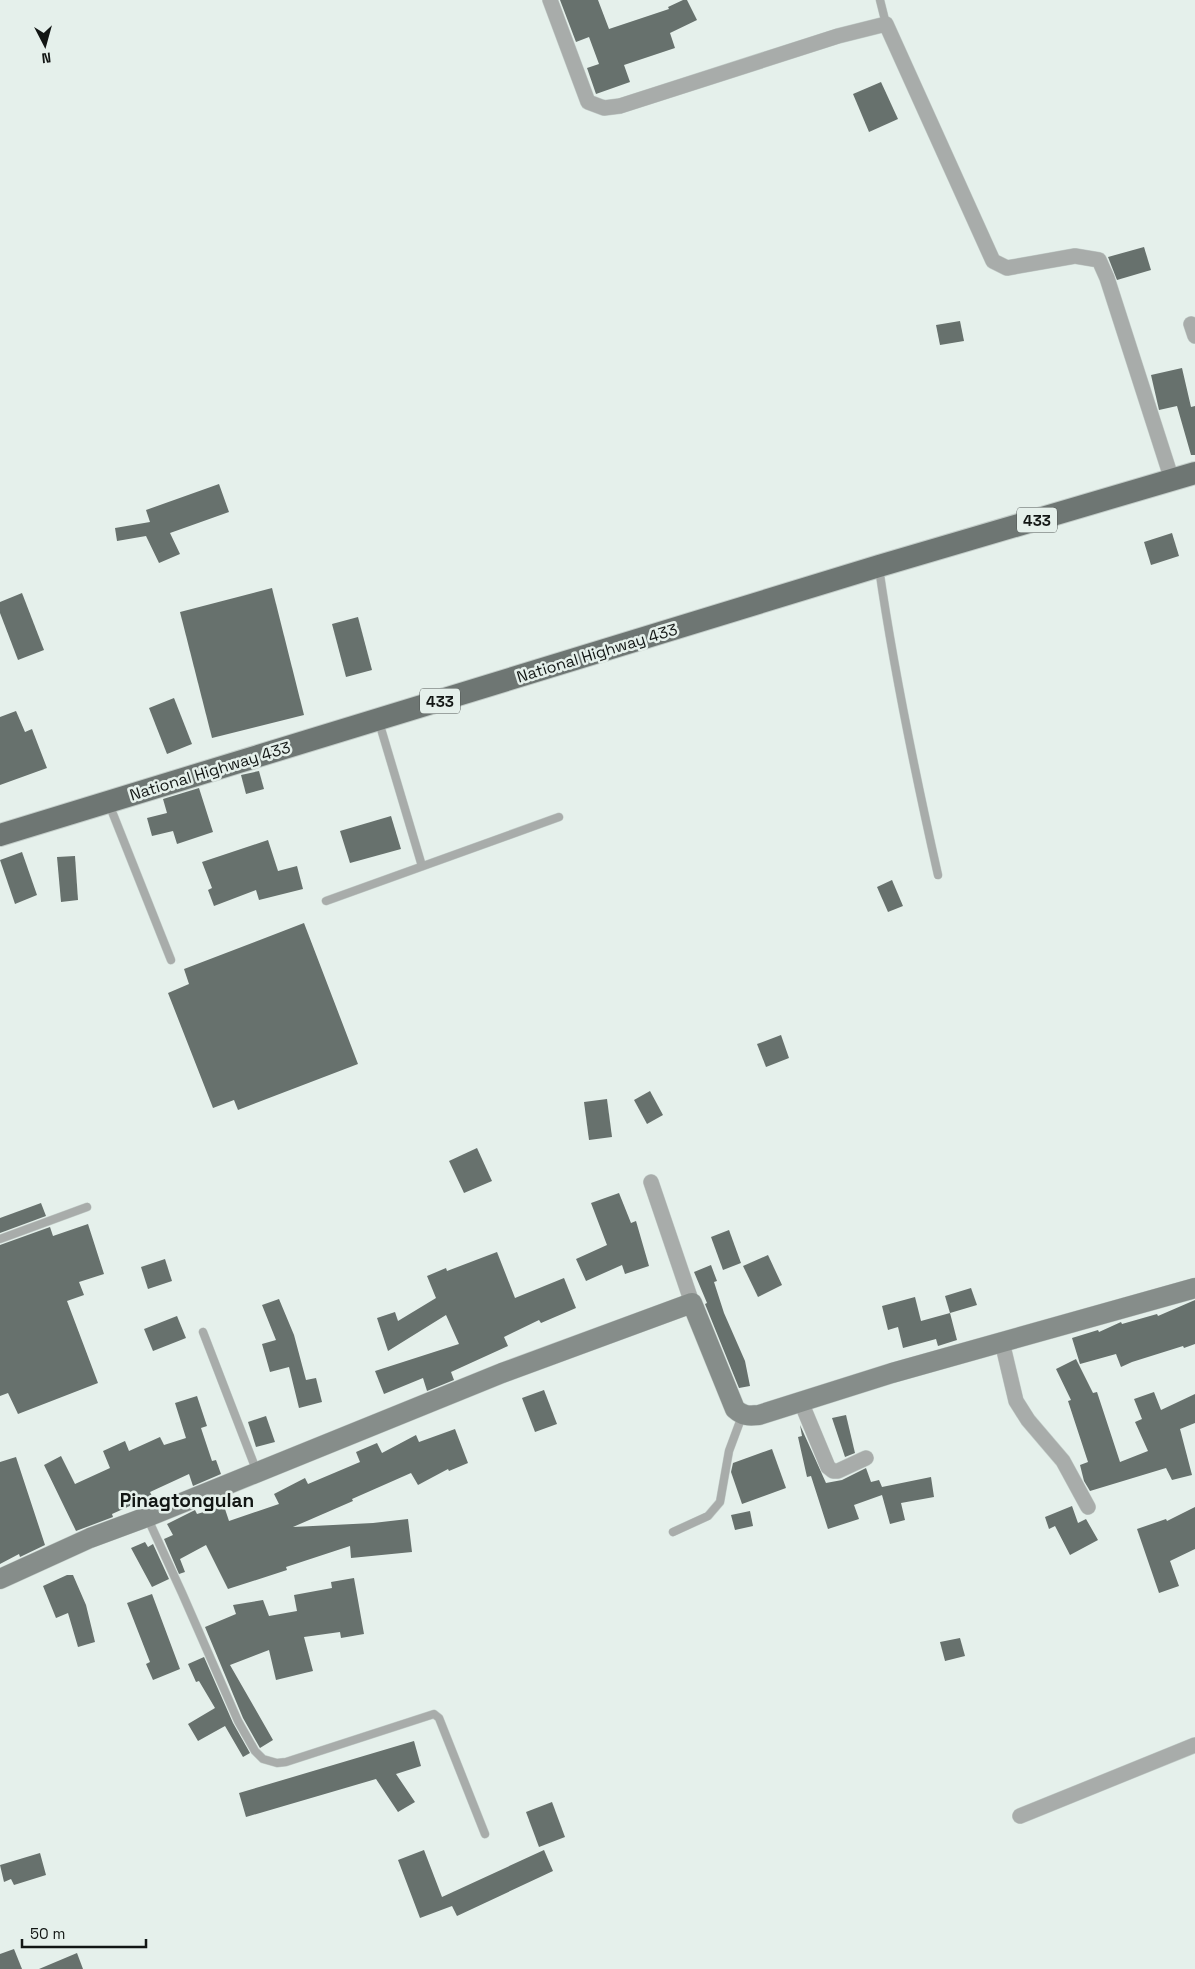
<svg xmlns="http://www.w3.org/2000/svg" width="1195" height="1969" font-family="'Space Grotesk',sans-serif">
<rect width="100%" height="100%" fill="#e5f0eb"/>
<!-- building -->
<g fill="#67716d">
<path d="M560,0h38l11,29 60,-20 -1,-2 15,-7h4l10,20 -27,13 5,15 -51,17 6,17 -34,12 -9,-26 12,-4 -10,-27 -13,5z"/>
<path d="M881,82l17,37 -29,13 -16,-38z"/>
<path d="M1144,247l7,23 -34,10 -9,-23z"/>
<path d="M960,321l4,20 -24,4 -4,-20z"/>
<path d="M1182,368l9,39 4,-1v49h-4l-14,-49 -18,4 -8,-35z"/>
<path d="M219,484l10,28 -59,21 10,21 -21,9 -13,-27 -29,5 -2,-13 35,-6 -4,-12z"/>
<path d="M1172,533l7,23 -28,9 -7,-23z"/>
<path d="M272,588l32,127 -92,23 -32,-126z"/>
<path d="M22,593l22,57 -26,10 -18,-47v-11z"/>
<path d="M358,617l14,53 -26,7 -14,-53z"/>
<path d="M174,698l18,46 -25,10 -18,-46z"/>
<path d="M16,711l9,21 7,-3 15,39 -47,17v-68z"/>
<path d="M259,771l5,18 -18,5 -5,-19z"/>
<path d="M199,788l14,44 -36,12 -4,-13 -21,5 -5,-18 20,-5 -4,-14z"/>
<path d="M391,816l10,33 -51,14 -10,-32z"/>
<path d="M268,840l10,31 19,-5 6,23 -44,11 -3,-10 -42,16 -6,-16 4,-2 -10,-26z"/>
<path d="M22,852l15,43 -22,9 -15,-44z"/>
<path d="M75,856l3,44 -17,2 -4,-45z"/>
<path d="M892,880l11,26 -15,6 -11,-25z"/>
<path d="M304,923l54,141 -120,46 -4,-10 -21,8 -45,-115 21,-9 -5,-15z"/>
<path d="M781,1035l8,23 -23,9 -9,-23z"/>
<path d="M650,1091l13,24 -16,9 -13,-24z"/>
<path d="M607,1099l5,38 -23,3 -5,-38z"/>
<path d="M477,1148l15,33 -28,12 -15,-32z"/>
<path d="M619,1193l12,30 5,-2 13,45 -24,8 -3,-9 -36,16 -10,-22 31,-14 -16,-42z"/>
<path d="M41,1203l5,13 -46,17v-15z"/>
<path d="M88,1224l16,50 -25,8 5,13 -17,6 31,82 -80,31 -10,-21 -8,3v-151l50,-18 3,9z"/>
<path d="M729,1230l12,33 -18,7 -12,-33z"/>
<path d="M497,1252l18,46 49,-20 12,30 -35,15 -2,-3 -35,17 4,9 -57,26 3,8 -27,11 -4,-13 -39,16 -9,-23 84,-27 -13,-29 -58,36 -11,-33 18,-6 3,9 38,-23 -9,-22 19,-8 1,3z"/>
<path d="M768,1255l14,30 -24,12 -15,-31z"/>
<path d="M165,1259l7,22 -24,8 -7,-22z"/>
<path d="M711,1265l6,16 -3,1 10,31 21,48 5,25 -11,2 -34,-84 2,-1 -13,-31z"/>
<path d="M971,1288l6,17 -27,8 -5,-17z"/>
<path d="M915,1297l6,24 29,-8 7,27 -19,6 -2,-7 -33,9 -5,-21 -10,3 -6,-24z"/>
<path d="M279,1299l15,36 12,45 10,-2 6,24 -23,6 -10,-41 -19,5 -8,-28 14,-4 -14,-35z"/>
<path d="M1195,1300v44l-11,4 -1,-2 -51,16 -11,5 -5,-13 -36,10 -8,-26 26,-8 1,2 22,-10 1,2 35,-10 1,2z"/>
<path d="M177,1316l9,22 -33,13 -9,-22z"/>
<path d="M1076,1359l17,34 4,-1 23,70 28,-11 -13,-29 7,-3 -8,-20 20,-7 7,18 34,-16v29l-15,6 12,46 -20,5 -6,-12 -76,23 -6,-10 -4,-16 8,-3 -20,-61 3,-1 -15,-31z"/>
<path d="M544,1390l13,34 -22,8 -13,-34z"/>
<path d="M197,1396l10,30 -6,2 11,33 4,-1 5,14 -28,12 -4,-12 -39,18 2,4 -40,18 1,3 -37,14 -32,-66 17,-9 14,28 35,-16 -7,-17 22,-10 4,10 31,-14 4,8 22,-7 -11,-35z"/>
<path d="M846,1415l9,38 -10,4 -13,-39z"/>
<path d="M266,1416l9,26 -19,5 -8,-25z"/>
<path d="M800,1425l26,58 16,-3 24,-12 5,14 8,-2 3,7 49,-10 3,20 -33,6 4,17 -15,4 -8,-29 -28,10 5,14 -31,10 -17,-53 -4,1 -9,-40 4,-1z"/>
<path d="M455,1429l13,34 -19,8 -1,-2 -30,16 -7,-12 -59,26 1,2 -60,26 80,-4 35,-4 4,33 -61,6 -1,-12 -64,21 1,3 -59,19 -22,-44 -26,14 5,13 -6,2 -15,-35 9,-4 -6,-11 28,-14 2,4 27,-8 5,15 50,-17 -5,-10 31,-16 3,6 52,-22 -4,-10 21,-9 5,10 34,-18 3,7z"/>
<path d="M772,1449l14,39 -44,16 -11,-32 2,-9z"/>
<path d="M16,1457l29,88 -25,12 -1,-3 -19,10v-102z"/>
<path d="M1072,1506l6,17 8,-4 12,21 -28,15 -15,-29 -6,3 -4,-12z"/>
<path d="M1195,1507v42l-25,12 9,25 -20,7 -22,-64 29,-10 1,2z"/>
<path d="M750,1511l3,15 -18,4 -4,-15z"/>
<path d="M145,1542l3,5 5,-3 16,35 -17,8 -21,-39z"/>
<path d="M67,1575h6l13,30 9,37 -17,5 -10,-34 -12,5 -13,-32z"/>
<path d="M354,1578l10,56 -23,4 -1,-6 -36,5 9,34 -37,9 -7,-30 -39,15 43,75 -13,8 -17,-30 -38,-91 31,-13 -3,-9 30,-5 6,16 28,-5 -3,-16 38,-7 -1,-6z"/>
<path d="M152,1594l28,75 -27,11 -7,-16 4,-2 -23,-59z"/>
<path d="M960,1638l5,18 -20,5 -5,-19z"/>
<path d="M204,1657l29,66 17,30 -7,4 -18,-31 -27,15 -10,-17 27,-16 -16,-27 -3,1 -8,-18z"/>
<path d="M414,1741l7,25 -25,8 19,28 -17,10 -22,-33 -130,38 -7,-24z"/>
<path d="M552,1802l13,35 -26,10 -13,-35z"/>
<path d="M424,1850l18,47 102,-47 9,21 -96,45 -5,-10 -32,12 -22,-58z"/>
<path d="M40,1853l6,22 -32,10 -3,-6 -7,3 -4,-17z"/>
<path d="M14,1949l8,20h-22v-15z"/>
<path d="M77,1953l6,16h-44z"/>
</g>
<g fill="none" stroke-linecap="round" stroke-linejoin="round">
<!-- lane casing -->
<g stroke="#c3cdc9" stroke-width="9">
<g id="lane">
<path d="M880,0l6,24"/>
<path d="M879,568c15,104 36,205 59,307"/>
<path d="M379,722l43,144"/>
<path d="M109,804l62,156"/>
<path d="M326,901l233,-84"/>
<path d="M0,1239l87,-32"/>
<path d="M203,1332l54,140"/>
<path d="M148,1519l34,74 56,128 17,30 8,8 14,4 9,-1 148,-48 5,4 46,116"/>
<path d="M673,1532l35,-16 12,-14 9,-51 13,-35"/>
</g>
</g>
<!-- street casing -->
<g stroke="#c3cdc9" stroke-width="16">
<g id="street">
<path d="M550,0l38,102 16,6 16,-2 218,-70 48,-12 107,237 14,7 68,-12 24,4 8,18 65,202"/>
<path d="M1191,324l4,12"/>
<path d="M651,1182l41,121"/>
<path d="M1002,1342l14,59 12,19 35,41 25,46"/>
<path d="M801,1402l27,65 5,4h5l28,-13"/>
<path d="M1020,1816l175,-71"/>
</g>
</g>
<!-- secondary casing -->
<g stroke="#c3cdc9" stroke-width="21">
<path id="secondary" d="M0,1579l90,-41 62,-23 350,-142 190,-70 43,106c8,7 13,7 24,6l133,-42 303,-85"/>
</g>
<!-- primary casing -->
<g stroke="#c3cdc9" stroke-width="24">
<path id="primary" d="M0,835l879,-269 316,-93"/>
</g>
<!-- lane -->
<use href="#lane" stroke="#a8acaa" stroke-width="8"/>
<!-- street -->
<use href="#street" stroke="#a8acaa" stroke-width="15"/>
<!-- secondary -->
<use href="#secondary" stroke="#868d8a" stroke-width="20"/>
<!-- primary -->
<use href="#primary" stroke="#6e7673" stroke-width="22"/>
</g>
<g text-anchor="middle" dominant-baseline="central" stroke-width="5" stroke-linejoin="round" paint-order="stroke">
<!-- shield labels -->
<g fill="#e5f0eb" stroke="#515754" stroke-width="1">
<rect x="1017" y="507.5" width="40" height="25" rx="4"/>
<rect x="420" y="688.5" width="40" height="25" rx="4"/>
</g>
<g font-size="15" font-weight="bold" fill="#121614">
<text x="1037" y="520">433</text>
<text x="440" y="701">433</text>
</g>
<!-- street labels -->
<g font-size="16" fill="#121614" stroke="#e5f0eb">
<text transform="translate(597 653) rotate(-17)">National Highway 433</text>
<text transform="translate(210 771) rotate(-17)">National Highway 433</text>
</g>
<!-- quarter labels -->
<g font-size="19" font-weight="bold" fill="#121614" stroke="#e5f0eb">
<text x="187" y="1500">Pinagtongulan</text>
</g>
</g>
<!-- north arrow -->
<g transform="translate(45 45) rotate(174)" stroke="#e5f0eb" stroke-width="4" paint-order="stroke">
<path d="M0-4L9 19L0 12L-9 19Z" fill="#121614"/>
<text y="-8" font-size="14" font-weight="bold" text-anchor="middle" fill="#121614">N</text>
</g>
<!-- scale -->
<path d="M22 1939v8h124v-8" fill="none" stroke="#121614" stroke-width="2.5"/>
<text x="30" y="1939" font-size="15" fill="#121614" stroke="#e5f0eb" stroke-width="4" paint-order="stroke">50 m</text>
</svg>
